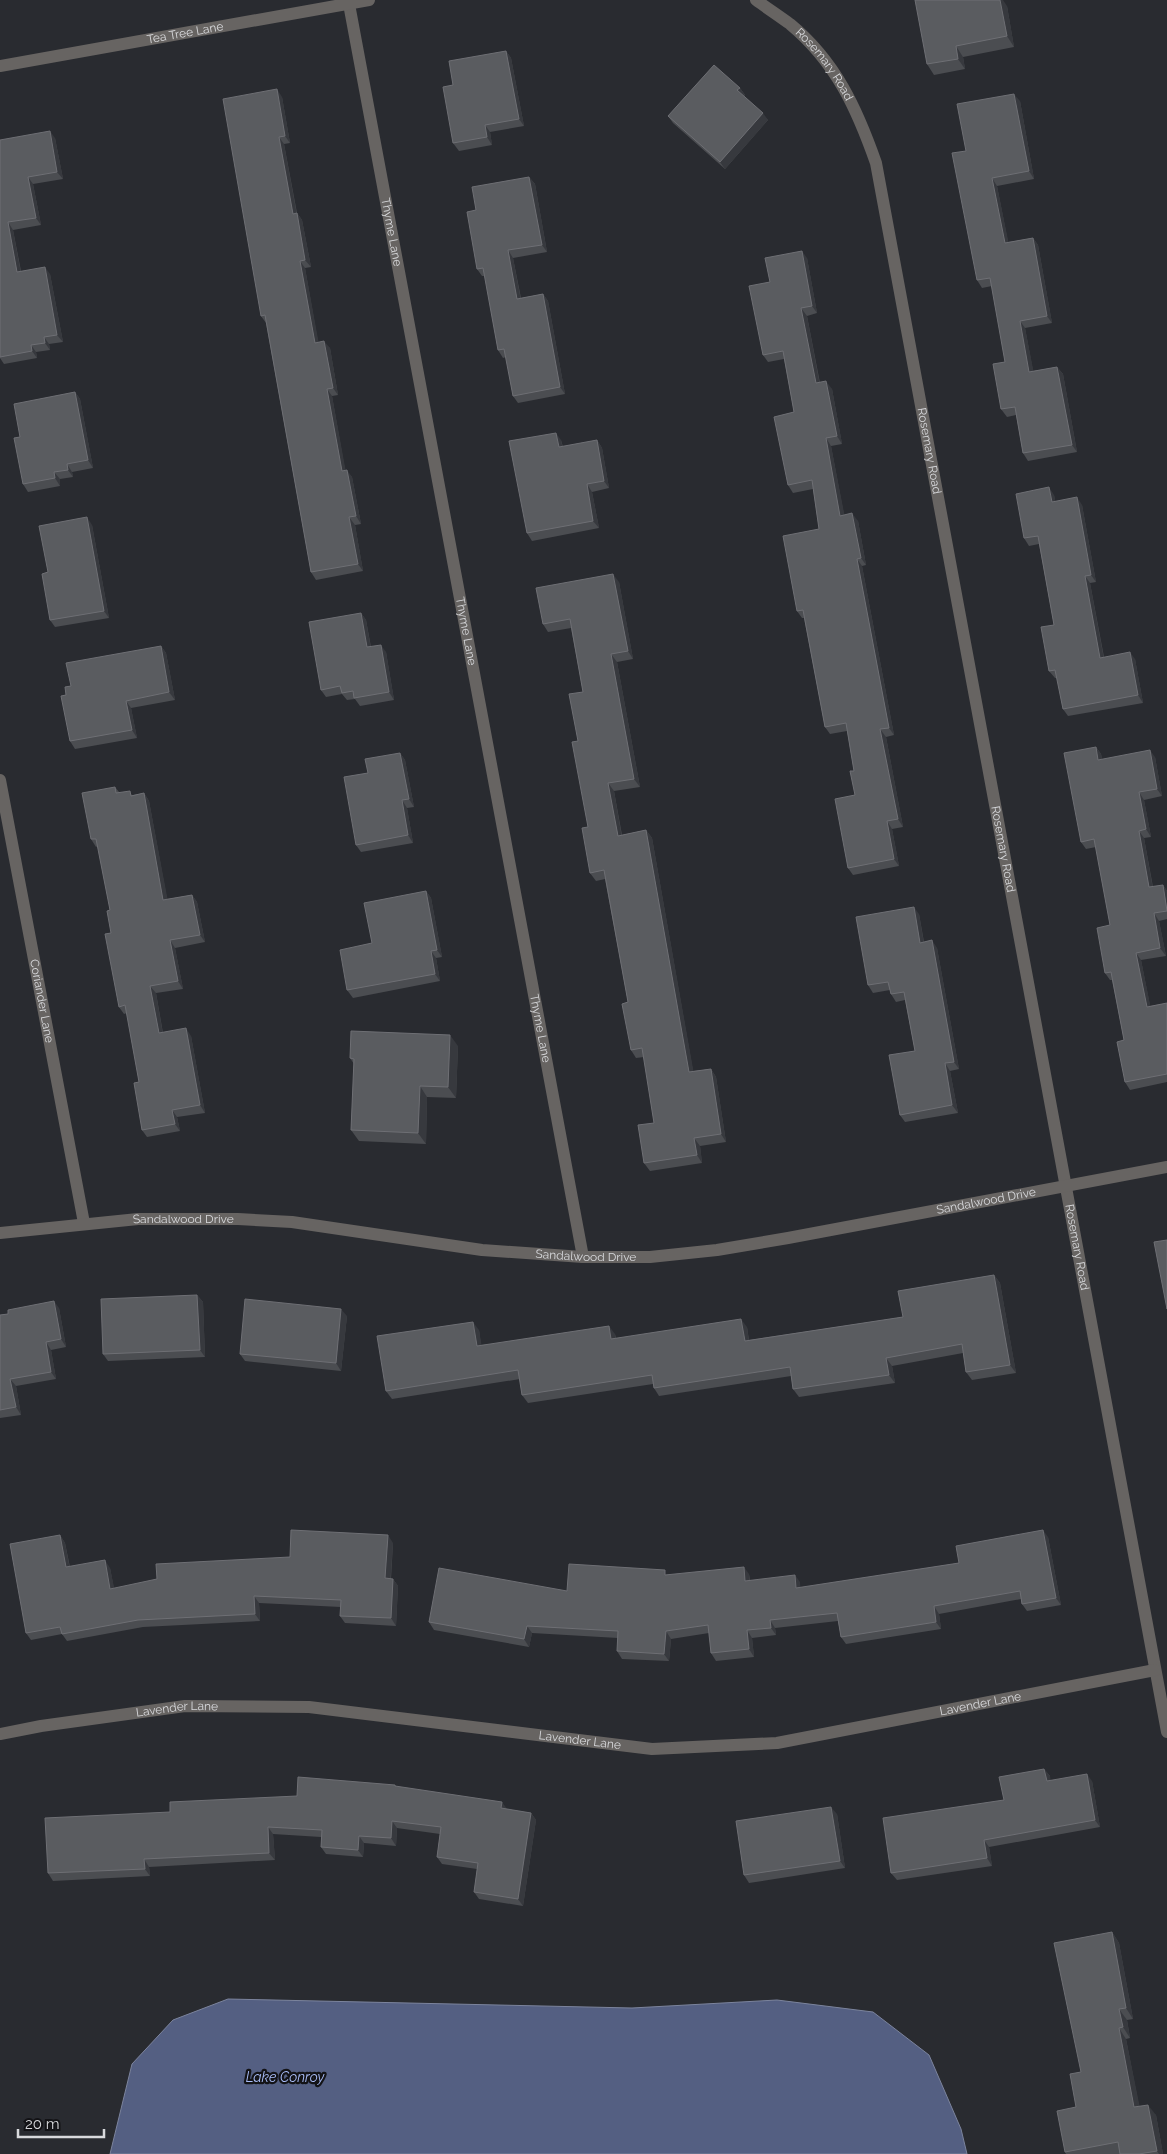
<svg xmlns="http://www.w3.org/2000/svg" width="1167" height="2154" font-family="Raleway,sans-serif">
<rect width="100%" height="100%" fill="#292b30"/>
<!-- water -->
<path fill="#545f82" stroke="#7c849d" d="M228,1999l404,9 145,-8 96,12 56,43 32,74 6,25h-857l22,-90 41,-44z"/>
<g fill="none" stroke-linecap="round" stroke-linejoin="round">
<!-- minor -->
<g stroke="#676462" stroke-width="12">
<path id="s1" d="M756,0c11,8 23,16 34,24 46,38 67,85 86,139l291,1569"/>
<path id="s2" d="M349,4l234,1253"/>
<path id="s3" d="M0,66l369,-66"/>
<path id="s4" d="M0,780l84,443"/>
<path id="s5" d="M0,1233l138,-14h100l54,3 190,28 101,7h67l67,-7 71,-12 379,-71"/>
<path id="s6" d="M0,1734l41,-8 144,-20 124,1 343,42 125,-6 378,-73"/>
</g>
</g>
<!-- wall -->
<g fill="#4b4d51">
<path d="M1007,6l7,41 -51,10 2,12 -31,6 -7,-11z"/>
<path d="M506,51l5,7 13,68 -34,6 2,13 -33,6 -6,-8v-58z"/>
<path d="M740,88l5,7 -1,1 24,24 -43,49 -52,-46 -5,-7z"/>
<path d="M282,97l8,46 -6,1 13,69 5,7 9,47 -6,1 13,74 12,6 8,47 -6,1 13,74 7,7 9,47 -6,1 8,46 -47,9 -5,-8 -45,-249 -5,-7z"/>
<path d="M1020,101l14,78 -37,7 11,56 25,-4 5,7 14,78 -27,5 8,43 24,-4 6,7 14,78 -49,9 -5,-8 -7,-38 -9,2 -6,-8 4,-47 -13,-76 -10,2 -5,-8 -11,-129z"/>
<path d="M55,138l8,41 -30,5 8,41 -28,5 8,41 29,3 13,68 -14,2 1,6 -14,2 1,6 -33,6 -4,-6v-218z"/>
<path d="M529,177l6,7 12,68 -34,6 8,40 22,-4 5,7 17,93 -47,9 -5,-7 -7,-39 -3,1 -5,-8 -13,-74h-3l-5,-7z"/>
<path d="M807,258l10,55 -10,3 13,67 12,6 10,55 -11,2 13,69 14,6 8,44 -4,1 32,169 -8,2 17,90 -11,2 7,37 -46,9 -5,-7 7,-73 -1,-24 -7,-40 -17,3 -5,-7 -21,-109h-2l-5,-7 22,-82 -6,-40 -20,4 -5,-8 6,-73 -10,-53 -16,3 -5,-7z"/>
<path d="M75,392l5,7 13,69 -21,4 1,5 -13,2v7l-32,6 -5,-8z"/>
<path d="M561,440l2,7 34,-7 5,8 7,40 -17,4 7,36 -67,13 -5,-8z"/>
<path d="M1054,495l1,6 27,4 14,77 -6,1 14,74 31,2 8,44 -75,13 -5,-7 -6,-31h-2l-6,-7 5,-46 -15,-81 -10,2 -5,-8z"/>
<path d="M92,525l17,93 -54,9 -5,-7 -2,-48z"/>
<path d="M619,582l14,77 -16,3 23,125 -26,4 8,44 24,-5 6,8 41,233 18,-2 5,8 10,65 -26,4 2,17 -52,8 -6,-8 10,-40 -10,-66 -8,1 -5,-8 -3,-48 -23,-123 -9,2 -6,-8 -2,-46 -10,-86 5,-49 -12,-64 -23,4 -5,-8z"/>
<path d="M361,613l5,7 5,27 15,5 8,48 -34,6 -5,-7 -8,1 -5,-6 -16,3 -5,-7z"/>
<path d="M161,646l5,7 9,47 -44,8 6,30 -62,11 -5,-8 -4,-46 5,-9z"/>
<path d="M1096,747l5,7 1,5 53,-2 7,39 -18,4 7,37 -7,1 9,49 10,-2 4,6v28l-8,2 7,35 -25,4 9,46 17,-3v79l-37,8 -5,-8 -1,-42 -12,-60h-2l-5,-7 5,-48 -14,-78 -10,2 -5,-7z"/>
<path d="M400,753l5,7 9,47 -7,1 6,35 -52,9 -5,-7 12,-72z"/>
<path d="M115,787l4,5 14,3 11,-2 5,8 18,98 25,-4 5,7 8,40 -30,6 8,41 -27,4 7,40 28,3 14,77 -28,4 3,14 -33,6 -5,-7 -3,-48 -12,-69 -3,1 -5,-7 -8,-74 -1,-23 -12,-64 -2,1 -5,-8z"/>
<path d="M426,891l5,7 11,59 -6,1 4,23 -87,17 -6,-8 25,-47z"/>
<path d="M919,914l5,28 13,6 22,121 -9,2 8,42 -53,9 -5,-7 15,-64 -10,-51 -9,2 -5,-8 -1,-4 -17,3 -5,-8z"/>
<path d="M458,1046l-2,52 -29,-1 -1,47 -67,-3 -8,-11 3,-66 -4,-6z"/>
<path d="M994,1275l6,8 16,90 -44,7 -6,-8 -3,-19 -71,13 3,17 -96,14 -6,-8 -2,-13 -132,20 -5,-8 -1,-4 -125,19 -6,-8 -2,-16 -128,20 -6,-8 93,-61 2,15 134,-11 1,4 131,-11 2,13 154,-23z"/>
<path d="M197,1295l6,7 2,55 -97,4 -5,-7z"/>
<path d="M59,1308l7,39 -15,3 5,29 -40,7 5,29 -21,3v-103z"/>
<path d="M347,1316l-6,55 -96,-10 -5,-7z"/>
<path d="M60,1535l5,8 5,24 40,1 4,21 176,-32 103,-14 -2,36h2l5,7 -2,40 -51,-3 -5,-7 1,-9 -82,-4 1,18 -117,6 -76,14 -5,-7 -31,6 -5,-7z"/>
<path d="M1048,1537l13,68 -34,6 -5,-7 -1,-5 -82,15 2,15 -95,15 -5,-7 -3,-16 -63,7 1,7 -24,3 2,19 -38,4 -5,-8 -2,-20 -38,6 -2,22 -47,-2 -5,-8 1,-13 -86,-5 -3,14 -95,-17 -5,-8 138,-31 101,-16 81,-1 1,6 50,2v6l159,-25z"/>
<path d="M1044,1769l6,7v4l42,1 8,46 -111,20 3,19 -95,14 -6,-7 113,-73z"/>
<path d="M395,1785l1,2 111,22 24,4 5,7 -13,86 -44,-7 -5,-7 3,-23 -35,-5 -5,-7 3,-23 -43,-6 -1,18 -32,-3 -1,14 -37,-3 -5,-7v-10l-48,-3 2,26 -126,7 1,9 -97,5 -5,-8 122,-61z"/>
<path d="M837,1814l8,54 -96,15 -5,-8z"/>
<path d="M1112,1932l7,11 14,76 -6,1 3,18 -4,1 13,67 17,9 7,39h-97l-1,-2 11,-45 5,-35z"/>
</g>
<!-- shaded-wall -->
<g fill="#37393e">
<path d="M1000,0h3l4,6 7,41 -7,-11z"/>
<path d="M956,46l7,11 2,12 -7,-10z"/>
<path d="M506,51l5,7 13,68 -5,-7z"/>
<path d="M740,88l5,7 -2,3 -6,-8z"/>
<path d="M277,89l5,8 8,46 -5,-7z"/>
<path d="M1014,94l6,7 14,78 -5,-8z"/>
<path d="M763,113l5,7 -43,49 -5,-7z"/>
<path d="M485,125l5,7 2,13 -5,-8z"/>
<path d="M50,131l5,7 8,41 -6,-7z"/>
<path d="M279,137l5,7 14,77 -5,-7z"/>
<path d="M28,177l5,7 8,41 -5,-7z"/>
<path d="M529,177l6,7 12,68 -5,-7z"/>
<path d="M992,178l5,8 13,64 -5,-7z"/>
<path d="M297,213l5,7 9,47 -6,-7z"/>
<path d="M8,222l5,8 9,49 -5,-7z"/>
<path d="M1033,238l5,7 14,78 -5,-7z"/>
<path d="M508,250l5,8 9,48 -5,-7z"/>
<path d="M802,251l5,7 10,55 -5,-7z"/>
<path d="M300,261l5,7 15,82 -5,-7z"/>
<path d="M45,267l5,7 13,68 -6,-7z"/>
<path d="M543,294l5,7 17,93 -5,-7z"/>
<path d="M801,308l6,8 14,75 -5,-8z"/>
<path d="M1020,321l5,7 10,51 -6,-7z"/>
<path d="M44,337l5,7 1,6 -5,-7z"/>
<path d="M324,341l6,7 8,47 -5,-7z"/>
<path d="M31,345l5,7 1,6 -5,-7z"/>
<path d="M1057,367l6,7 14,78 -5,-7z"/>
<path d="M826,381l6,8 10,55 -5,-8z"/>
<path d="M327,389l5,7 15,82 -5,-7z"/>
<path d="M75,392l5,7 13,69 -5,-8z"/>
<path d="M556,433l5,7 3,15 -5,-8z"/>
<path d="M826,438l5,8 15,77 -6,-7z"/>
<path d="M597,440l5,8 7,40 -5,-7z"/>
<path d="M67,464l5,8 1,5 -5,-7z"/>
<path d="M347,470l5,7 9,47 -5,-8z"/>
<path d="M54,472l6,7v7l-5,-8z"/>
<path d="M587,484l5,8 7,36 -6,-7z"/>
<path d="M1049,487l5,8 3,14 -5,-7z"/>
<path d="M1077,497l5,8 14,77 -5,-7z"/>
<path d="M852,513l6,8 8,44 -5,-7z"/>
<path d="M87,517l5,8 17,93 -5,-7z"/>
<path d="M349,517l6,8 8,46 -5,-7z"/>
<path d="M857,559l5,7 32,169 -5,-7z"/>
<path d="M613,574l6,8 14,77 -5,-8z"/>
<path d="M1085,576l5,7 15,82 -5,-7z"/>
<path d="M361,613l5,7 6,35 -5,-8z"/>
<path d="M381,645l5,7 8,48 -5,-8z"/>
<path d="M161,646l5,7 9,47 -6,-8z"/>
<path d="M1130,652l5,7 8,44 -5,-8z"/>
<path d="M611,654l6,8 23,125 -6,-8z"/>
<path d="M126,701l5,7 6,30 -5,-8z"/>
<path d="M880,729l6,8 17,90 -5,-8z"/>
<path d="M1096,747l5,7 3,13 -6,-7z"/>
<path d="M1150,750l5,7 7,39 -5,-7z"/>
<path d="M400,753l5,7 9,47 -5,-8z"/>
<path d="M608,783l6,8 9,53 -5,-8z"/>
<path d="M1139,792l5,8 7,37 -5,-8z"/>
<path d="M144,793l5,8 20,106 -6,-7z"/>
<path d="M402,800l5,8 6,35 -5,-8z"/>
<path d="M887,821l5,8 7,37 -5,-7z"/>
<path d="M646,830l6,8 43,242 -6,-8z"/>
<path d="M1139,831l5,7 10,57 -5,-8z"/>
<path d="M1163,885l4,6v16z"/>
<path d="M426,891l5,7 11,59 -5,-7z"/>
<path d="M192,895l5,7 8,40 -5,-7z"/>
<path d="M914,907l5,7 6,36 -5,-7z"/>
<path d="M1154,913l5,8 7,35 -6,-8z"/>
<path d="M170,940l5,8 8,41 -5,-8z"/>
<path d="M932,940l5,8 22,121 -5,-7z"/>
<path d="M431,951l5,7 4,23 -5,-7z"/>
<path d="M1136,953l5,7 11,54 -5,-7z"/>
<path d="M150,986l6,7 8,48 -5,-8z"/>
<path d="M186,1028l5,8 14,77 -5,-8z"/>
<path d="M450,1035l8,11 -2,52 -8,-11z"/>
<path d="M945,1063l5,8 8,42 -6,-8z"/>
<path d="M711,1069l5,8 10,65 -5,-8z"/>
<path d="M420,1086l7,11 -1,47 -8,-11z"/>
<path d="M172,1110l5,7 3,14 -5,-7z"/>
<path d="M694,1138l6,8 2,17 -5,-8z"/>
<path d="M994,1275l6,8 16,90 -6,-8z"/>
<path d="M197,1295l6,7 2,55 -5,-7z"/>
<path d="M54,1301l5,7 7,39 -5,-8z"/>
<path d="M341,1309l6,7 -6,55 -5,-8z"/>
<path d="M741,1319l6,8 3,22 -5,-8z"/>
<path d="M473,1322l6,8 4,24 -6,-8z"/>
<path d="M609,1326l6,8 2,13 -6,-8z"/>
<path d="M46,1342l5,8 5,29 -5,-7z"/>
<path d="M886,1358l6,8 3,17 -6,-8z"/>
<path d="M10,1379l6,7 5,29 -5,-8z"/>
<path d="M1043,1530l5,7 13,68 -5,-7z"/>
<path d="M60,1535l5,8 6,32 -5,-8z"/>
<path d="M388,1535l5,8 -3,43 -5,-8z"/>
<path d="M105,1560l5,8 6,29 -6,-8z"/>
<path d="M744,1567l5,7 1,14 -5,-7z"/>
<path d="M795,1575l5,7 1,14 -5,-8z"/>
<path d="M393,1579l5,7 -2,40 -5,-8z"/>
<path d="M254,1596l5,7 1,18 -5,-7z"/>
<path d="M934,1606l5,8 2,15 -5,-7z"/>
<path d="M770,1620l5,8 1,7 -5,-7z"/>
<path d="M527,1626l5,7 -3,14 -5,-8z"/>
<path d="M747,1630l5,8 2,19 -5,-8z"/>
<path d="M666,1631l5,8 -2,22 -5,-7z"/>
<path d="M1044,1769l6,7 2,12 -5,-7z"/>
<path d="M1087,1774l5,7 8,46 -5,-7z"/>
<path d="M502,1802l5,7 -6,-1z"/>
<path d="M831,1807l6,7 8,54 -5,-7z"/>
<path d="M531,1813l5,7 -13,86 -5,-7z"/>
<path d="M392,1821l5,7 -1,18 -5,-8z"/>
<path d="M268,1827l5,7 2,26 -6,-7z"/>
<path d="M359,1836l5,7 -1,14 -5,-7z"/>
<path d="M984,1840l5,7 3,19 -5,-8z"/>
<path d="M144,1859l5,8 1,9 -5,-7z"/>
<path d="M1112,1932l7,11 14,76 -7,-11z"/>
<path d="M1119,2009l8,11 3,18 -7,-11z"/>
<path d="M1119,2028l7,11 16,79 -8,-11z"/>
<path d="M1148,2105l8,10 7,39h-4l-2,-3z"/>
</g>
<!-- building -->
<g fill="#5a5c60" stroke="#6e6f74">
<path d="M915,0h85l7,36 -51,10 2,13 -31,5z"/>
<path d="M506,51l13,68 -34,6 2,12 -34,6 -10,-56 10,-2 -4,-24z"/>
<path d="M714,65l26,23 -3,2 26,23 -43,49 -52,-46z"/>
<path d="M277,89l8,47 -6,1 14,77 4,-1 8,47 -5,1 15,82 9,-2 9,47 -6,1 15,82 5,-1 9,46 -7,1 9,47 -47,8 -46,-257 -4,1 -38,-217z"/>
<path d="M1014,94l15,77 -37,7 13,65 28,-5 14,78 -27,5 9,51 28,-5 15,78 -49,8 -8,-46 -14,2 -8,-45 12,-2 -15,-84 -13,2 -25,-127 14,-2 -9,-47z"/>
<path d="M50,131l7,41 -29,5 8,41 -28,4 9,50 28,-5 12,68 -13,2 1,6 -14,2 1,6 -32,6v-217z"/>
<path d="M529,177l13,68 -34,5 9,49 26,-5 17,93 -47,9 -9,-47 -6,1 -15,-82 -6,1 -10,-57 9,-2 -4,-23z"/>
<path d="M802,251l10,55 -11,2 15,75 10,-2 11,55 -11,2 14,78 12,-3 9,45 -4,1 32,169 -9,1 18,90 -11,2 7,38 -46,9 -13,-69 20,-4 -5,-24h4l-8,-48 -21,4 -22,-117 -6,1 -14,-75 36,-7 -7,-49 -24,5 -14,-68 20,-5 -11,-61 -20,4 -14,-69 21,-4 -5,-24z"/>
<path d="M75,392l13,68 -21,4 1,6 -14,2 1,6 -32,6 -9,-46 6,-1 -6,-33z"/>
<path d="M556,433l3,14 38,-7 7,41 -17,3 6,37 -66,12 -18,-92z"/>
<path d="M1049,487l3,15 25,-5 14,78 -6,1 15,82 30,-6 8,43 -75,14 -8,-39 -6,1 -8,-44 13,-2 -16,-89 -14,2 -8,-44z"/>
<path d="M87,517l17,94 -54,9 -8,-46 6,-2 -9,-46z"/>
<path d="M613,574l15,77 -17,3 23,125 -26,4 10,53 28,-6 43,242 22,-3 10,65 -27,4 3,17 -53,8 -6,-38 16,-2 -12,-75 -11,2 -9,-46 6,-2 -24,-132 -14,3 -8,-45 6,-1 -16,-85 6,-1 -9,-47 14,-2 -13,-73 -27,5 -7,-36z"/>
<path d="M361,613l6,34 14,-2 8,47 -35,6 -1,-7 -11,2 -2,-7 -19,4 -12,-68z"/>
<path d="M161,646l8,46 -43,9 6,29 -62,11 -9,-45 5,-1 -1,-8 6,-1 -5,-23z"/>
<path d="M1096,747l2,13 52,-10 7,39 -18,3 7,37 -7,2 10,56 14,-2 4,26 -13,2 6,35 -24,5 11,54 20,-4v71l-42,8 -8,-40 7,-2 -13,-68 -6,1 -8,-45 13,-3 -16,-86 -13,3 -17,-89z"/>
<path d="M400,753l9,46 -7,1 6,35 -52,10 -12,-68 24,-4 -3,-14z"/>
<path d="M115,787l1,6 14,-2 1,5 13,-3 19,107 29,-5 8,40 -30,5 8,41 -28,5 9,47 27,-5 14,77 -28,5 3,14 -33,6 -8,-47 5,-1 -14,-77 -6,2 -14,-73 6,-1 -4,-22 3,-1 -14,-71h-5l-9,-46z"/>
<path d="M426,891l11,59 -6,1 4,23 -88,16 -7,-40 32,-7 -8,-40z"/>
<path d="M914,907l6,36 12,-3 22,122 -9,1 7,42 -52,10 -11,-60 26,-4 -11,-59 -13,2 -3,-12 -20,3 -12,-68z"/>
<path d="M351,1031l99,4 -2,52 -28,-1 -2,47 -67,-3 3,-71 -4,-1z"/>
<path d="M1167,1240v69l-13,-67z"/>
<path d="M994,1275l16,90 -44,7 -4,-28 -76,14 3,17 -96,14 -3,-22 -136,21 -2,-13 -130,20 -4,-25 -132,21 -9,-55 96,-14 4,24 132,-20 2,13 130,-20 4,22 158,-24 -5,-26z"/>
<path d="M197,1295l3,55 -97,4 -2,-55z"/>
<path d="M245,1299l96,10 -5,54 -96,-9z"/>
<path d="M54,1301l7,38 -15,3 5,30 -41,7 6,28 -16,3v-95l8,-1v-4z"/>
<path d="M291,1530l97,5 -3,43 8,1 -2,39 -51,-2 1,-16 -87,-4 1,18 -117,6 -76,14 -2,-7 -34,6 -16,-89 50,-9 6,32 39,-7 5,29 47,-10 -1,-15 134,-7z"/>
<path d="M1043,1530l13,68 -34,6 -2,-13 -86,15 2,16 -95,15 -4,-24 -67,7 1,8 -24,2 2,19 -38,4 -3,-28 -42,6 -2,23 -47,-3 1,-20 -91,-5 -3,13 -95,-17 10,-54 128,23 2,-27 96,6v5l79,-8 1,14 50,-6 1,13 163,-25 -3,-17z"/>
<path d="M1044,1769l3,12 40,-7 8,46 -111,20 3,18 -96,15 -8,-55 121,-18 -5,-23z"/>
<path d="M298,1777l97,8v1l107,16 -1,6 30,5 -13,86 -44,-7 4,-29 -41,-6 4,-30 -49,-6 -1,17 -32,-2 -1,14 -37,-3 1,-17 -54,-3 1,26 -125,6 1,10 -97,4 -3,-55 125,-6v-10l127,-6z"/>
<path d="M831,1807l9,54 -96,14 -8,-54z"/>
<path d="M1112,1932l14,76 -7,1 4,18 -4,1 15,79 14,-2 9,46 -18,3h-19l-2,-12 -53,10 -8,-41 19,-4 -6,-33 11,-2 -27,-129z"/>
</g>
<g text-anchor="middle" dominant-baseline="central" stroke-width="4.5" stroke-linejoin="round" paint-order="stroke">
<!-- street labels -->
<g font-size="12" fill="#d8d9dc" stroke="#131316">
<text stroke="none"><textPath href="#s3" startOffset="188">Tea Tree Lane</textPath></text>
<text stroke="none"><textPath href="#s1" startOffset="95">Rosemary Road</textPath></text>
<text stroke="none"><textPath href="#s2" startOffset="232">Thyme Lane</textPath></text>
<text stroke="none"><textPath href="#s1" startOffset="500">Rosemary Road</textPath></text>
<text stroke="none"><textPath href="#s2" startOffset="638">Thyme Lane</textPath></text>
<text stroke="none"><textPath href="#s1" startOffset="905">Rosemary Road</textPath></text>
<text stroke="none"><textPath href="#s4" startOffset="225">Coriander Lane</textPath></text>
<text stroke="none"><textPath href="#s2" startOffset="1042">Thyme Lane</textPath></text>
<text stroke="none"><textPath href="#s5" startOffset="994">Sandalwood Drive</textPath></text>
<text stroke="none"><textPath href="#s5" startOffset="184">Sandalwood Drive</textPath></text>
<text stroke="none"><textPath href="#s1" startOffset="1310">Rosemary Road</textPath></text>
<text stroke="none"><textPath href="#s5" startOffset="589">Sandalwood Drive</textPath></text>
<text stroke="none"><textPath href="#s6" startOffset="989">Lavender Lane</textPath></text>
<text stroke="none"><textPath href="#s6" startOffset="179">Lavender Lane</textPath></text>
<text stroke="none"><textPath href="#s6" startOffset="584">Lavender Lane</textPath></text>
</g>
<!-- water labels -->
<g font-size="14" font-style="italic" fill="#aabefa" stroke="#131316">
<text x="285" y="2077">Lake Conroy</text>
</g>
</g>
<!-- scale -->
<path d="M18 2129v8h86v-8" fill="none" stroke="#d8d9dc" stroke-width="2.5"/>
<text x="25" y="2129" font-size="15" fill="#d8d9dc" stroke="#131316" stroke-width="4" paint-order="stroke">20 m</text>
</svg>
